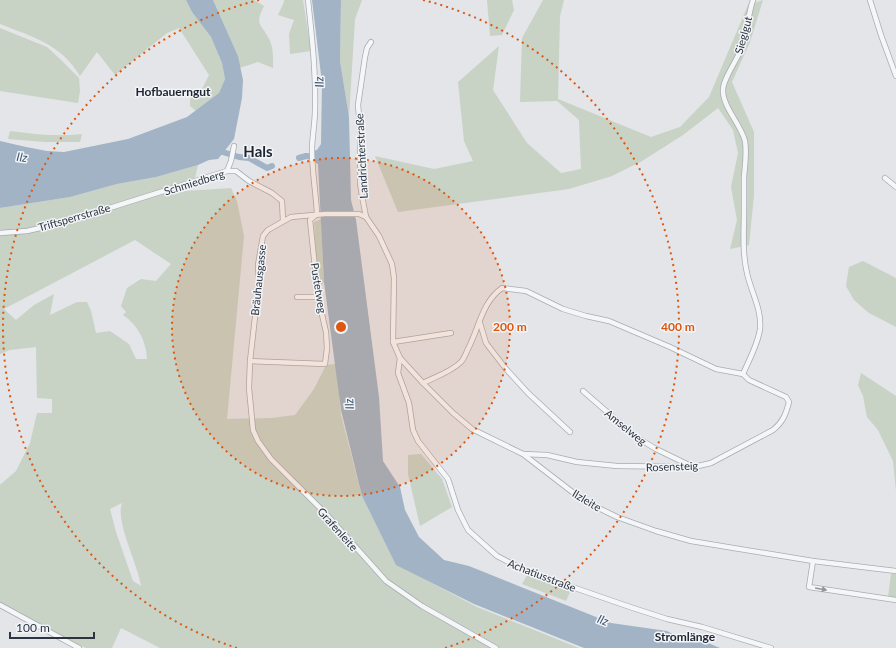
<svg xmlns="http://www.w3.org/2000/svg" width="896" height="648" font-family="Lato,sans-serif">
<rect width="100%" height="100%" fill="#e3e5e9"/>
<!-- green -->
<g fill="#c8d2c5" fill-rule="evenodd">
<path d="M0,0h186l6,12 19,25 11,26 3,16 -6,14 -23,18 -6,-5v-6l2,-4 10,-7 7,-14 -30,-47 -12,5 -52,42 -18,-23 -17,24c-19,-32 -47,-39 -80,-52z"/>
<path d="M213,0h41l10,6c-9,18 -4,17 4,31 6,10 5,21 5,31l-15,-6 -19,6 -1,-12z"/>
<path d="M284,0h19l8,51 -21,3 -1,-20 5,-14 -16,-5 6,-13z"/>
<path d="M341,0h21l-7,19 -6,98 -9,-56z"/>
<path d="M487,0h25l2,10 -12,25 -12,1z"/>
<path d="M543,0h21l-4,16 -2,83 93,38 29,-10 29,-30 39,-92 15,-5 -13,42 -18,40 22,50v63l-5,50 -19,4 7,-29 -6,-33 7,-34 -5,-23 -15,-22 -35,27 -41,26 -30,15 -43,13 -171,23 -23,-56 59,13 39,-8 -9,-20 -6,-59 41,-36 -6,44 34,53 34,30 20,-4 -2,-49 -22,-19 -37,1 2,-64z"/>
<path d="M0,28l47,19 13,12 19,19 1,13 -2,12 -78,-12z"/>
<path d="M10,131c23,3 48,6 72,3l-2,8h-35l-37,-3z"/>
<path d="M198,165l-3,13 -11,3 1,10 46,-3 6,13 7,35 -17,183 45,-1 23,-3 19,-26 12,-24 10,-1 5,51 21,81 34,68 81,43 102,41h-419l-39,-20 -9,20h-26l-86,-44v-120h1l15,-13 14,-28 7,-30h15v-14l-15,-1 -1,-51 -26,3 -10,4v-146l70,-11 47,-13 39,-7zM135,240l36,24 -15,17 -15,-2 -14,9 -6,18 5,6 -3,3c15,10 23,26 24,44h-11l-7,-15 -19,-13 -14,2 -5,-22 -4,-9h-10l-27,13 4,-21 -20,11 -18,15 -12,-11zM122,503c-7,19 16,61 19,83l-8,-5 -17,-49 -6,-23z"/>
<path d="M321,219l3,63 -6,7 -4,-67z"/>
<path d="M863,261l33,17v49l-27,-14 -15,-13 -8,-14 3,-19z"/>
<path d="M861,373l35,23v95l-3,-30 -15,-31 -11,-13 -4,-21 -5,-11z"/>
<path d="M421,454l21,25 10,28 -32,19 -12,-52v-19z"/>
<path d="M528,574l43,16 -5,11 -44,-17z"/>
<path d="M891,574h5v24l-8,-1z"/>
</g>
<!-- water -->
<g fill="#a1b3c5">
<path d="M186,0h27l25,56 5,24 -1,18 -8,41 -16,20 -9,1 -11,5 -42,12 -39,7 -47,13 -70,11v-67l26,6 21,4 17,1 64,-13 59,-22 32,-24 6,-14 -3,-16 -11,-26 -19,-25z"/>
<path d="M312,0h29l-1,61 9,56 2,83 5,20 23,177 4,64 17,26 5,23 14,27 25,23 25,6 142,57 56,8 15,8 12,-2 26,11h-136l-110,-44 -78,-39 -34,-69 -21,-86 -17,-128 -6,-118 -5,-3v-10l4,-1 4,-6 1,-61z"/>
</g>
<g fill="none" stroke-linecap="round" stroke-linejoin="round">
<!-- canal -->
<g stroke="#a1b3c5" stroke-width="6">
<path d="M216,150l23,7 10,1 18,10 5,-2"/>
<path d="M299,158l7,-2 11,1"/>
</g>
<!-- street casing -->
<g stroke="#a8acb3" stroke-width="6">
<g id="street">
<path d="M308,0c4,37 8,73 7,110 0,13 -3,27 -3,40 0,22 4,43 5,64"/>
<path d="M870,0l11,35 15,41"/>
<path d="M371,42l-4,6 -2,9 -7,48 2,23v55l2,13 4,21 13,19 13,28 2,14 -1,64 7,16 23,25 30,30 19,16 51,25 61,47 33,16 39,14 35,10 122,20 83,10"/>
<path d="M227,171l4,-10 3,-15"/>
<path d="M885,178l11,9"/>
<path d="M366,217l-7,-3h-34l-34,3 -23,13 -5,6 -5,29 1,17 -9,79 -1,27 4,42 5,11 13,18 56,56 59,66 36,25 74,42"/>
<path d="M0,233l27,-2 35,-8 165,-52h9l13,10 23,12 10,8 1,20"/>
<path d="M297,297h21"/>
<path d="M480,323l6,20 20,26 22,24 42,39"/>
<path d="M393,342l58,-9"/>
<path d="M400,358l-2,15 11,30 4,27 5,11 30,38 10,31 10,20 29,26 29,15 104,36 37,12 35,8 69,21"/>
<path d="M250,361l75,3 2,-16 -1,-16 -8,-35 -8,-77 7,-6"/>
<path d="M743,374c6,-14 15,-30 17,-45 2,-20 -9,-37 -13,-56 -5,-21 -3,-42 -3,-63 0,-11 0,-22 0,-33 1,-12 3,-24 1,-36 -4,-16 -22,-34 -22,-50 -1,-11 15,-32 19,-44 5,-15 6,-32 11,-47"/>
<path d="M423,383c12,-6 28,-11 38,-21 3,-3 5,-9 7,-13 11,-21 14,-47 34,-61l24,3 37,18 23,7 23,5 61,26 46,22 27,5"/>
<path d="M583,391l53,46 20,12 35,17"/>
<path d="M523,454l24,1 30,7 40,4 77,1 17,-4 62,-33c10,-8 13,-16 16,-28l-3,-5 -37,-17 -6,-6"/>
<path d="M813,561l-4,26 87,13"/>
<path d="M0,605l79,43"/>
</g>
</g>
<!-- street -->
<use href="#street" stroke="#f5f6f8" stroke-width="4.5"/>
</g>
<!-- one-way arrows -->
<defs><path id="oneway-solid" d="M-6-.8H1V-3.2L6.5 0L1 3.2V.8H-6Z"/></defs>
<use fill="#90959c" href="#oneway-solid" transform="translate(821 589) rotate(10)"/>
<!-- distance rings -->
<circle cx="341" cy="327" r="169" fill="#df570f" fill-opacity=".12"/>
<g fill="none" stroke="#df570f" stroke-width="2" stroke-dasharray="2 4">
<circle cx="341" cy="327" r="169"/>
<path d="M237 648A337 337 0 0 1 259 0M423 0A337 337 0 0 1 445 648"/>
</g>
<g text-anchor="middle" dominant-baseline="central" stroke-width="3" stroke-linejoin="round" paint-order="stroke">
<!-- street labels -->
<g font-size="11" fill="#2c3440" stroke="#f2f4f7">
<text transform="translate(743 35) rotate(-75)">Sieglgut</text>
<text transform="translate(361 156) rotate(-93)">Landrichterstraße</text>
<text transform="translate(194 182) rotate(-17)">Schmiedberg</text>
<text transform="translate(74 217) rotate(-16)">Triftsperrstraße</text>
<text transform="translate(258 280) rotate(-84)">Bräuhausgasse</text>
<text transform="translate(319 288) rotate(81)">Pustetweg</text>
<text transform="translate(626 427) rotate(39)">Amselweg</text>
<text transform="translate(672 466) rotate(-2)">Rosensteig</text>
<text transform="translate(587 500) rotate(31)">Ilzleite</text>
<text transform="translate(338 529) rotate(48)">Grafenleite</text>
<text transform="translate(542 575) rotate(21)">Achatiusstraße</text>
</g>
<!-- water labels -->
<g font-size="12" font-style="italic" fill="#3a536f" stroke="#f2f4f7">
<text transform="translate(319 82) rotate(-94)">Ilz</text>
<text transform="translate(22 157) rotate(7)">Ilz</text>
<text transform="translate(349 404) rotate(-96)">Ilz</text>
<text transform="translate(603 620) rotate(21)">Ilz</text>
</g>
<!-- neighbourhood labels -->
<g font-size="12" font-weight="bold" fill="#1e2531" stroke="#f2f4f7">
<text x="173" y="91">Hofbauerngut</text>
<text x="685" y="636">Stromlänge</text>
</g>
<!-- district labels -->
<g font-size="15" font-weight="bold" fill="#1e2531" stroke="#f2f4f7">
<text x="258" y="151">Hals</text>
</g>
</g>
<circle cx="341" cy="327" r="6" fill="#df570f" stroke="#f2f4f7" stroke-width="2"/>
<g font-size="12" text-anchor="middle" font-weight="bold" fill="#df570f" stroke="#f2f4f7" stroke-width="3" stroke-linejoin="round" paint-order="stroke">
<text x="510" y="331">200 m</text>
<text x="678" y="331">400 m</text>
</g>
<!-- scale -->
<path d="M10 632v6h84v-6" fill="none" stroke="#2c3440" stroke-width="2"/>
<text x="16" y="632" font-size="12" fill="#2c3440" stroke="#f2f4f7" stroke-width="3" paint-order="stroke">100 m</text>
</svg>
